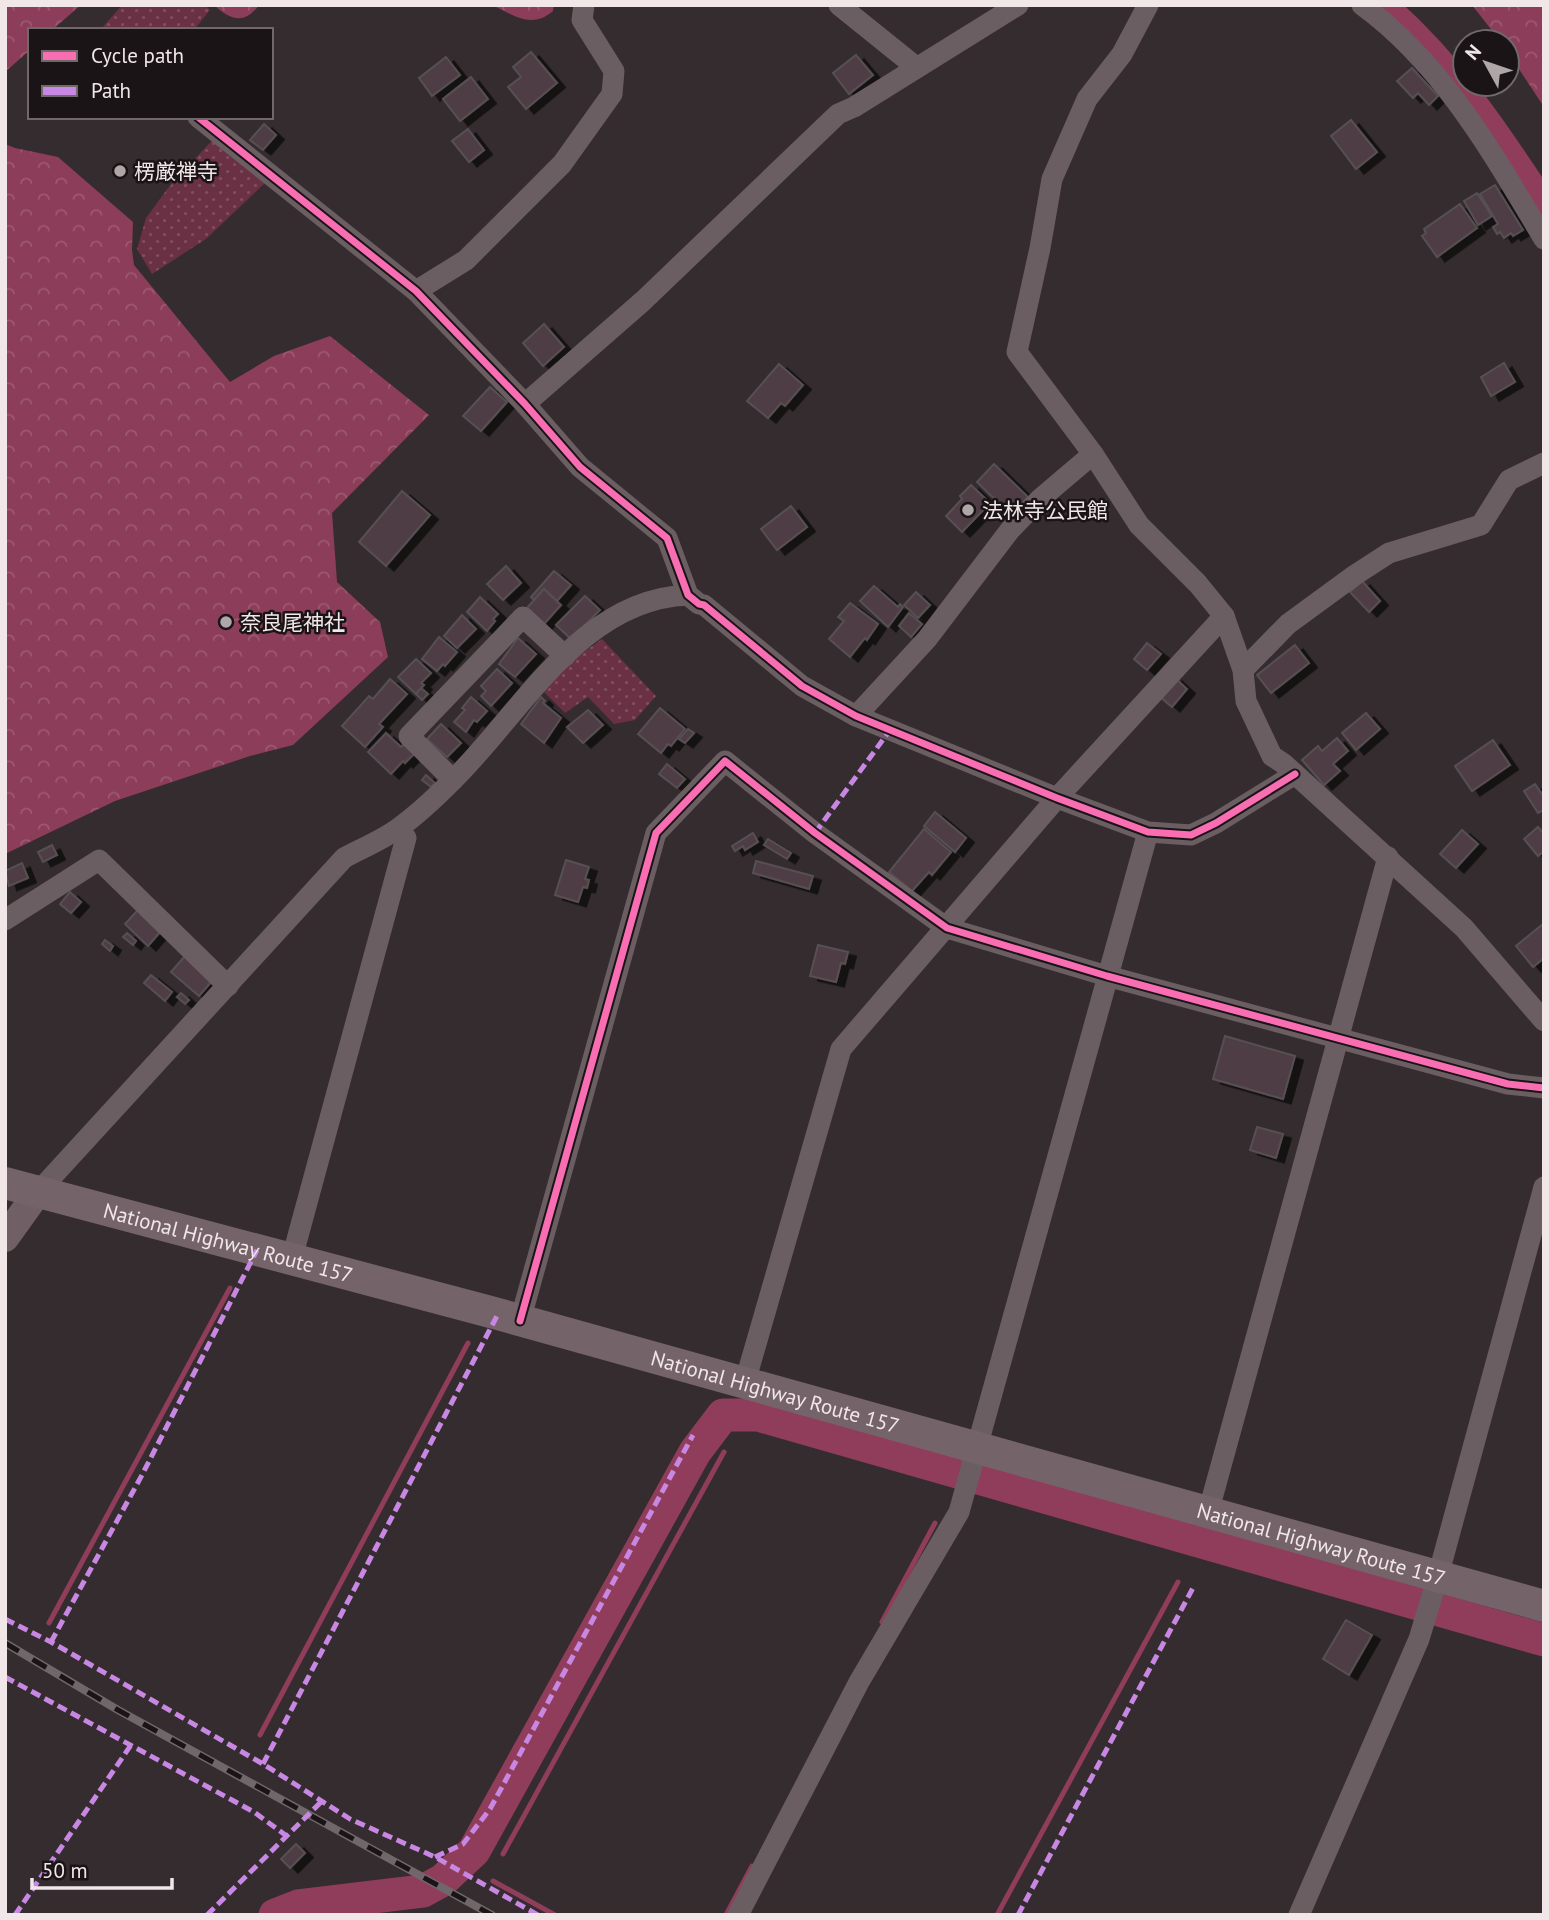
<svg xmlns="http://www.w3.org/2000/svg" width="1549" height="1920" font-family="'PT Sans','Noto Sans JP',sans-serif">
<defs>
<pattern id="grass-dots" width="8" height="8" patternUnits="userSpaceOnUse" patternTransform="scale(1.75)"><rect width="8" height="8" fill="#6a3044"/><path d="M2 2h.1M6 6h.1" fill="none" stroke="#804e5f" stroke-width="1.8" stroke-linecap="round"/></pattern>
<pattern id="forest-crowns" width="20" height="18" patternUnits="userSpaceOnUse" patternTransform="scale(1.75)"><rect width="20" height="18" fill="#8c3d59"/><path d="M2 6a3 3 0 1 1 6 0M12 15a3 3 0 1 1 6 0" fill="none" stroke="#9d5971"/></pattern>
<filter id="shadow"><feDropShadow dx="8" dy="4.5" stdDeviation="0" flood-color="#0009"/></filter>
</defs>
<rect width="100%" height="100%" fill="#342c2e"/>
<!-- grass -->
<g fill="url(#grass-dots)">
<path d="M122,5h83l5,5 -16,20 -93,-1z"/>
<path d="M217,135l48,48 -59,56 -54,35 -15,-25 9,-31 22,-30z"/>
<path d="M602,639l54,57 -21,24 -21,4 -26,-27 -23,16 -25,-25 27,-24z"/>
</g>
<!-- forest -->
<g fill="url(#forest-crowns)">
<path d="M5,5h76l-29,25h-22v20l-25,22z"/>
<path d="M214,5h45c-15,21 -30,14 -45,0z"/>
<path d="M492,5h62l-1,6c-21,18 -38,5 -61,-6z"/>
<path d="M1472,5h72v102l-37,-56v-9h-6z"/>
<path d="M5,144l10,4 43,9 75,65 -1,28 2,15 96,117 44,-26 56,-20 99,79 -97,98 5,69 43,40 8,35 -95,88 -43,11 -135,45 -110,53z"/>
</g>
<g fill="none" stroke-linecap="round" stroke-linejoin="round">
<!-- stream -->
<g stroke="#903d5b" stroke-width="5">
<path d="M882,1622l53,-99"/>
<path d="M49,1623l181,-335"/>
<path d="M260,1735l208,-392"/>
<path d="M503,1854l221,-402"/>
<path d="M493,1881l62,34"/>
<path d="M726,1915l26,-49"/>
<path d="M997,1915l181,-333"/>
</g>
<!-- river -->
<g stroke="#903d5b" stroke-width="33">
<path d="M1379,5c69,59 116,130 165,205"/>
<path d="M275,1915l23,-9 125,-15 20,-11 31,-29 221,-399 28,-37h35l786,225"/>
</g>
</g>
<!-- building -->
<g fill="#503d45" stroke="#565052" stroke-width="2" filter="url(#shadow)">
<path d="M531,52l26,31 -31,26 -18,-22 13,-10 -8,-10z"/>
<path d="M856,55l17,20 -24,19 -16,-21z"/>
<path d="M446,57l14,18 -28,21 -13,-18z"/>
<path d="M1412,68l26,28 -9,9 -11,-12 -5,5 -16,-17z"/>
<path d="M471,77l17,22 -28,22 -17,-22z"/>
<path d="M1351,120l26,32 -21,17 -25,-33z"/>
<path d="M264,124l12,11 -13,15 -13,-10z"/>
<path d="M468,129l16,21 -15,12 -17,-21z"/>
<path d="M1495,185l28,45 -10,6 -2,-3 -7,5 -4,-6 -3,2 -4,-7 5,-3 -18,-30z"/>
<path d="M1477,193l15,23 -14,9 -14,-24z"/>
<path d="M1460,204l17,24 -40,29 -15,-21 4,-3 -2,-4z"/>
<path d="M544,324l20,23 -21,19 -20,-23z"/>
<path d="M1504,363l11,19 -24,14 -10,-19z"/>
<path d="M779,364l24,21 -18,21 -4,-3 -13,15 -21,-17z"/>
<path d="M490,387l17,15 -26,29 -18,-15z"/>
<path d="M994,464l34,33 -17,18 -34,-33z"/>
<path d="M971,485l19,18 -28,29 -16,-16 16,-17 -2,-3z"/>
<path d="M402,491l28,24 -44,51 -27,-24z"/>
<path d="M791,506l16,21 -30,23 -16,-21z"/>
<path d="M506,566l15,17 -18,17 -16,-16z"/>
<path d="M554,571l17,14 -14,16 -13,-12 -10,11 -3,-3z"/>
<path d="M1362,581l18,20 -11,11 -19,-20z"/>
<path d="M874,586l24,21 2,-3 3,3 -15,20 -28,-26z"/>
<path d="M544,589l17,16 -17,19 -17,-16z"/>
<path d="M916,592l14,13 -12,13 -14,-13z"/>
<path d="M585,596l15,14 -29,29 -15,-14z"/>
<path d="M480,597l18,17 -5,5 2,2 -8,10 -20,-19z"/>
<path d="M850,603l28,21 -11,16 -2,-2 -15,19 -21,-18 15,-18 -6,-4z"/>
<path d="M909,613l13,11 -11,13 -12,-11z"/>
<path d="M462,615l14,14 -19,19 -13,-12z"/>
<path d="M439,637l18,15 -12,14 -2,-2 -6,7 -15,-12z"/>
<path d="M518,638l18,16 -21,23 -16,-13z"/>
<path d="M1147,643l14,11 -14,16 -13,-11z"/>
<path d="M1295,645l14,18 -38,30 -14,-18z"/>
<path d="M416,659l15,14 -10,10 3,2 -8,9 -18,-17z"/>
<path d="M497,669l15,14 -21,23 -10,-10 5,-5 -5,-5z"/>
<path d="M1174,677l13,12 -15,18 -13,-11z"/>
<path d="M390,679l17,15 -28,30 4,3 -18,20 -23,-21 27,-30 4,3z"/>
<path d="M421,688l7,6 -6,6 -6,-6z"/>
<path d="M471,697l16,14 -10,11 -3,-2 -8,12 -12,-10 11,-12 -3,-2z"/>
<path d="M541,697l4,4 -2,2 18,15 -17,25 -23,-19z"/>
<path d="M660,708l25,21 -14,17 -3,-2 -7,9 -23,-19z"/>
<path d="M588,710l15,15 -20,18 -16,-16z"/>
<path d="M1366,713l14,16 -24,21 -14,-17z"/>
<path d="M441,724l20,19 -14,14 -20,-18z"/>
<path d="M688,729l6,4 -9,10 -6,-4z"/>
<path d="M386,733l15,14 3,-3 10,10 -9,9 -2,-2 -12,13 -23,-22z"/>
<path d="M1337,738l11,13 -15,13 7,7 -16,14 -22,-25 16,-14 4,5z"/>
<path d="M1493,740l17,25 -38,26 -17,-25z"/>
<path d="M667,764l18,15 -8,9 -18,-14z"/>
<path d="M426,775l9,8 -4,4 -9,-7z"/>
<path d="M1535,784l9,13v13l-6,3 -14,-22z"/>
<path d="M935,812l31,26 -11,14 -31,-26z"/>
<path d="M1538,827l6,7v17l-6,5 -14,-17z"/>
<path d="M924,829l27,23 -19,23 -3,-3 -17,19 -23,-19z"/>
<path d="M1462,830l16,14 -22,24 -16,-14z"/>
<path d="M753,833l5,9 -13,8 -2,-4 -8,5 -3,-5z"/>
<path d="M768,839l23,14 -4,6 -23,-14z"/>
<path d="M52,845l5,10 -14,7 -5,-10z"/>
<path d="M566,860l23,7 -4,12 4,1 -2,8 -4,-1 -5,15 -23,-7z"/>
<path d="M756,861l57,15 -4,13 -56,-16z"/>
<path d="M22,863l6,15 -19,8 -4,-15z"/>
<path d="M70,892l11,10 -10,11 -11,-9z"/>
<path d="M138,910l23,21 -13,15 -23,-22z"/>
<path d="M1544,923v35l-11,9 -17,-21z"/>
<path d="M127,933l9,8 -3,4 -10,-8z"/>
<path d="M105,940l8,6 -3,5 -8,-7z"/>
<path d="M818,945l30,7 -3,12 -4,-1 -5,19 -26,-6z"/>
<path d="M185,956l27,25 -13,15 -28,-24z"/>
<path d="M151,975l21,17 -7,9 -21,-18z"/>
<path d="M181,993l8,7 -4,4 -8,-7z"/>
<path d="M1225,1036l70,20 -12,43 -70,-20z"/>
<path d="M1257,1127l26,7 -7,24 -26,-8z"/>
<path d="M1346,1620l26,15 -23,40 -26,-16z"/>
<path d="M296,1844l9,9 -15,15 -9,-9z"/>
</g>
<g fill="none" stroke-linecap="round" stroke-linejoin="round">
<!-- minor -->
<g stroke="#6b5e62" stroke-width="21">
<path d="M839,5l77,62"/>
<path d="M1148,5l-26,49 -35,45 -35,80 -12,69 -23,104 76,102 46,71 59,59 26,32 19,54 3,31 26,55 12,8 180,164 80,93"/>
<path d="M1362,5c81,59 131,149 182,234"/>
<path d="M198,117l218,174 109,113 55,63 87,71 21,57 11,9 5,1 98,81 54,30 201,82 91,34 43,3 25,-12 79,-49"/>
<path d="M416,291l50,-31 96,-96 50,-70 2,-23 -32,-51 2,-15"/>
<path d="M525,404l118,-103 195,-187 16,-7 164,-102"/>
<path d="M1243,670l45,-46 67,-49 34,-22 92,-28 28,-45 35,-17"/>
<path d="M856,716l71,-77 83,-109 30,-31 53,-45"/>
<path d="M453,780l-44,-44 114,-119 42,39"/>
<path d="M5,920l94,-60 129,126"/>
<path d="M38,1192l306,-334c18,-10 39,-18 56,-31 18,-13 36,-30 52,-46 69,-67 128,-182 236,-186"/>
<path d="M292,1258l114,-420 -7,-10"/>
<path d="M520,1321l136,-488 69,-72 90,72 132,95 160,48 401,108 36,4"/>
<path d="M745,1382l96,-333 216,-251 167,-182"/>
<path d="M1208,1513l180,-656"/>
<path d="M738,1915l121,-233 100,-170 189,-680"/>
<path d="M1299,1915l120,-276 19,-63 106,-389"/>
</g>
<!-- major -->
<path stroke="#705f64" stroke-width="28" d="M5,1238l33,-46"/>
<!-- highway -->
<path stroke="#75636a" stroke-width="32" id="s1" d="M5,1183l493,131 1046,292"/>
<!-- rail casing -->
<g stroke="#70676a" stroke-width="8">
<path id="rail" d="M5,1643l113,67 374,205"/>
</g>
<!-- rail -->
<use href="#rail" stroke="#1b1416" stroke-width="5" stroke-dasharray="16" stroke-linecap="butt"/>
<!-- quiet -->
<g stroke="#c787e3" stroke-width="5" stroke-dasharray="10 5" stroke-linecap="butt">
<path d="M815,833l75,-103"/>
<path d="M5,1619l46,23 212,122 87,55 85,38 103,58"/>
<path d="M51,1642l91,-167 115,-225"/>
<path d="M5,1677l249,135 34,25"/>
<path d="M263,1764l235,-450"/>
<path d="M435,1857l28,-13 27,-35 203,-374"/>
<path d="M15,1915l116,-170"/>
<path d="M207,1915l115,-114"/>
<path d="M1018,1915l176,-329"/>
</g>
<!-- cycleway casing -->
<g stroke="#1b1416" stroke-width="11">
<g id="cycleway">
<path d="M198,117l218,174 109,113 55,63 87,71 21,57 11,9 5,1 98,81 54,30 201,82 91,34 43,3 25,-12 79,-49"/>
<path d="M520,1321l136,-488 69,-72 90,72 132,95 160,48 401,108 36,4"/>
</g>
</g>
<!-- cycleway -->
<use href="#cycleway" stroke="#f96db3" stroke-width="7"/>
</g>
<!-- markers -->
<g fill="#afa6a8" stroke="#1b1416" stroke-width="2.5">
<circle cx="120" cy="171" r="7"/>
<circle cx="968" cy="510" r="7"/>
<circle cx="226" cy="622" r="7"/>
</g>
<g text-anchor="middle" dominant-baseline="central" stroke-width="5" stroke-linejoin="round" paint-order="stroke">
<!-- poi labels -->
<g font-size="21" fill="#f1e7e9" stroke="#1b1416" text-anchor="start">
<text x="134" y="171">楞厳禅寺</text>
<text x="982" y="510">法林寺公民館</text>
<text x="240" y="622">奈良尾神社</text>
</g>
<!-- street labels -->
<g font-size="21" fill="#f1e7e9" stroke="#1b1416">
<text stroke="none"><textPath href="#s1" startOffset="231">National Highway Route 157</textPath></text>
<text stroke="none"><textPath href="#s1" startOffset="798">National Highway Route 157</textPath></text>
<text stroke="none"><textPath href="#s1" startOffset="1365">National Highway Route 157</textPath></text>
</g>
</g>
<!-- border -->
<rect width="1549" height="1920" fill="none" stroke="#f1e7e9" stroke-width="14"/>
<!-- legend -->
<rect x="28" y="28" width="245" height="91" fill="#1b1416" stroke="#71686a" stroke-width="2"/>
<rect x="42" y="51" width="35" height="10" fill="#f96db3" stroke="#71686a" stroke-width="2"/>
<text x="91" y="63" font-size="21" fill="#f1e7e9">Cycle path</text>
<rect x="42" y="86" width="35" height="10" fill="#c787e3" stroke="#71686a" stroke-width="2"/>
<text x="91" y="98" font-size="21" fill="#f1e7e9">Path</text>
<!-- north arrow -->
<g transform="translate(1486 63) rotate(310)"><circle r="33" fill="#1b1416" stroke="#71686a" stroke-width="2"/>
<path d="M0-5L12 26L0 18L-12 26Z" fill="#afa6a8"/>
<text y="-10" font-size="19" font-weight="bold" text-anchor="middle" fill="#f1e7e9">N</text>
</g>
<!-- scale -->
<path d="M32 1878v10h140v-10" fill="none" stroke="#f1e7e9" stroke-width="3.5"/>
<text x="42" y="1878" font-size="21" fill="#f1e7e9" stroke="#1b1416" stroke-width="5" paint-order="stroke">50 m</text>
</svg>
